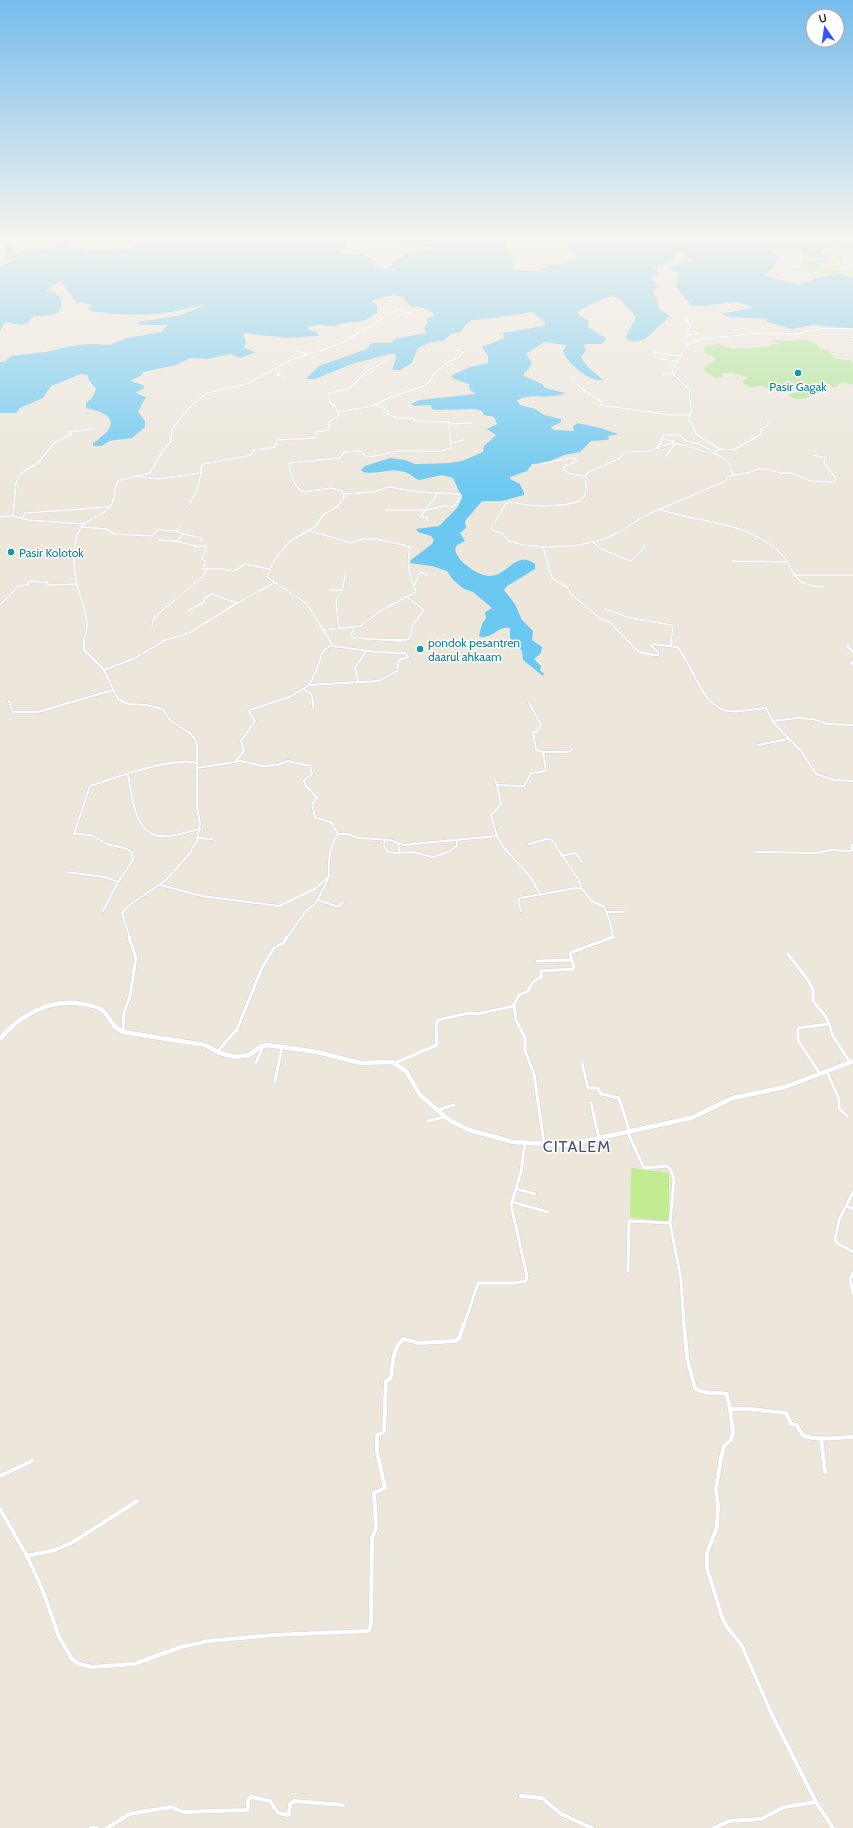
<svg xmlns="http://www.w3.org/2000/svg" width="853" height="1828" font-family="Cabin,sans-serif">
<rect width="100%" height="100%" fill="#ece6db"/>
<!-- green -->
<g fill="#ade496">
<path d="M842,257v3l-8,4h-14l-1,4 34,4v3l-8,-3 -16,2 -41,-6h12l3,-7 3,-1 26,1z"/>
<path d="M770,340l20,1 16,-1 10,4 4,4 10,3 2,6 5,2 13,1 3,3v22l-8,-3 -5,1 -3,3 -5,2 -2,-4h-5l-4,8c-9,4 -25,12 -32,3l10,-4 1,-2 -2,-1 -22,1 -15,-3 -12,1 -6,-4v-3l5,-3 -17,-4h-9l1,4c-6,2 -11,-1 -17,-4l-2,-5 11,-8 -3,-5 -7,-2 -1,-6 15,-3 12,5 38,-2 1,-2 13,-1z"/>
</g>
<!-- pitch -->
<path fill="#c2ec91" d="M631,1168l38,5v49l-39,-5z"/>
<!-- water -->
<path fill="#6bc8f1" d="M137,238h221l-12,2v9l-7,4c12,0 28,0 37,9l-1,6 20,3 1,-1 -6,-2 -1,-2c19,-15 20,-15 44,-15v-3l-2,-1 -30,-3 -19,-6h140l-13,2 -4,3c1,9 14,18 6,27l27,1 12,-6 26,-4v-8l-8,-7 1,-7 -1,-1h285v11l-18,-4 -15,4v3l8,5 -2,1 -21,-3 -7,-6 -4,-1 -21,3 6,7 -7,11 -7,6 31,9 14,-2 5,-4 23,-4 8,1 7,3v50h-14l-25,-3 -23,4 -24,-7 1,-3 -38,-2 -9,-3 31,-6c-18,-13 -40,2 -61,-3l-15,-18 3,-11v-3l-10,-5 14,-7h14l-9,-3 -6,-6 -9,3 1,5 -21,8 7,5 -10,4 8,9 -5,6 4,7 2,10 11,7 -25,23 -11,3 -7,-3 -1,-3 10,-19 -15,-16 -8,-6 -26,11 -9,6 2,4 9,5 -1,6 18,11 -1,3 -4,3h-17l2,6 -5,7 6,9 16,14c-12,3 -37,-17 -40,-29l3,-5 -1,-1 -21,-3 -18,12 6,9 -3,6 -5,4v3l18,8 3,4 20,5c-14,8 -36,-2 -48,8l3,4 15,4 9,6 17,4v3l-10,5 3,3 20,1 -1,-5 5,-3 22,5 18,6 -10,2 1,3 -2,1 -16,1 -11,11 -16,3 -18,8 -14,1 -5,7 -17,6v2l10,5 4,9v2l-22,6h-20l-17,20 1,7 -6,5 5,8 -8,4 -2,4c2,9 8,14 15,19 36,26 39,-22 65,-4v5l-28,17 -3,4 11,14 7,16 11,11 -1,9 10,7 -1,6 -7,6 7,7 -1,4 4,4 -1,2 -20,-16 -1,-9 -12,-13v-10c-12,-3 -19,13 -31,8l3,-12 4,-6 -1,-6 7,-4 -19,-16 -9,-3 -11,-9 -6,-9 -15,-5 -22,-3 1,-3 21,-16 2,-4 -3,-4 -13,-4 -2,-3 23,-3 18,-18 5,-10 -9,-20 -11,-3 -23,5c-8,-3 -8,-8 -20,-9 -12,-2 -24,4 -36,1l-2,-2 4,-4 25,-8 15,2 10,4 35,-1 12,-2 21,-9 1,-6 12,-11 -9,-6 10,-5 -3,-7 -10,-2 -2,-4 -7,-2 -40,1 -3,-1 -1,-4 -17,1 -3,-2 9,-4 56,-6 -6,-4 -1,-6 -15,-5 -3,-3 19,-9 18,-4v-7l-6,-9 22,-9 -1,-5 40,-7 3,-3 -14,-11 -29,5 -31,3 -6,4 -5,8 -11,2 -6,7 -13,1 -13,6 -6,15 -12,7h-8l4,-11 -1,-5h-5l-38,10 -37,15h-9l13,-13 48,-17 4,-6h21l2,-4 32,-6 -2,-5 4,-6 -2,-3 7,-2 1,-3 -10,-6 -14,-2 -5,-5v-3l-10,-3 -22,5 -1,2 5,3v8l-8,6 -12,3 -13,1 -9,3 -17,-1 -8,1 -2,3 11,5 -1,2 -30,2 -45,-5 3,9 -2,6 11,4 -1,1 -14,5 -10,-4 -22,5 -18,-1 -14,7 -33,7 -1,3 -12,6 13,4 1,3 -8,5 10,4 -8,15 7,9v6l-13,11 -23,3 -7,5h-9v-3c27,-18 22,-29 -7,-35v-5l6,-5 4,-9c-3,-5 -8,-7 -8,-14l-7,-1 -30,12 -8,12 -23,10 -4,5h-16v-51l6,-1 5,-5 35,-4 25,-6 19,-2 20,1 17,-7 34,-6 7,-7h-29l-1,-3 40,-6 28,-11c-12,1 -23,5 -34,7 -18,3 -69,5 -84,-3l3,-5 -14,-2 -6,-6 -10,-15 -15,9 10,3 5,5v11c-7,8 -17,7 -27,7l-6,7 -7,2 -16,-3 -5,9v-65l17,-7h-15l5,-5v-4l-2,-2 1,-4 7,-2 -4,4 5,3v5l12,-4 26,-1 8,-6 5,-1 8,5h7l9,4h9l23,-1 30,-8z"/>
<g fill="none" stroke-linecap="round" stroke-linejoin="round">
<!-- street-far3 casing -->
<g stroke="#d0d3e3" stroke-width="2">
<g id="street-far3">
<path d="M840,263l13,1"/>
<path d="M685,316l5,10 -5,14 2,5"/>
<path d="M687,335l11,-1"/>
<path d="M851,338l2,-1"/>
<path d="M656,349l-3,3 28,4"/>
<path d="M298,351l9,3"/>
<path d="M659,359l18,2"/>
<path d="M275,370l5,1 -3,4 7,1"/>
<path d="M663,374h10"/>
<path d="M571,377l10,11 20,13v4l70,10h18"/>
<path d="M338,412l-3,-6 -5,-3 -1,-10 20,-4 19,-19 13,-6 4,-4"/>
<path d="M450,424l22,-1"/>
<path d="M662,439l12,2 -1,3"/>
<path d="M451,443l13,-3"/>
<path d="M659,449l-2,-2 4,-5 2,-7h16l8,6 12,3 15,8"/>
<path d="M720,449l13,1 25,-14 3,-2v-5l6,-3 1,-5"/>
<path d="M666,456l9,-12"/>
<path d="M540,464l32,-6 4,1v3l-11,4 -2,3 7,5 15,2"/>
<path d="M734,475l10,-1 14,-5h9l14,4h11l19,8 24,1v-5l-11,-14 1,-5 -11,-3"/>
<path d="M134,476l24,3 43,-6v-7l3,-2 47,-9 3,-5 21,-3 2,-7 38,-2 1,-6 13,-2v-8l10,-7 -1,-3 35,-6 16,-8 37,-13 8,-11 14,-12 10,-4 5,-6 -7,-2"/>
<path d="M344,494l29,-2 16,-5 31,5 40,2 1,2 -8,11 -8,-1 -19,4h-41"/>
<path d="M189,505l9,-18 3,-14"/>
<path d="M659,509c42,15 78,10 116,39 23,17 11,39 49,39"/>
<path d="M13,516l3,-33 4,-9 19,-12 15,-19 18,-9 -4,-2 26,-3"/>
<path d="M0,517l13,-1 15,4 55,4"/>
<path d="M22,519l3,-6 84,-6"/>
<path d="M428,521l-1,-3 -6,-2 17,-23"/>
<path d="M81,527l25,2 8,5 38,2 5,-6 20,1 7,3 -7,7 17,5h13l-5,13 3,2 -2,8h20l11,2 11,-7 24,5"/>
<path d="M177,531l4,-8"/>
<path d="M310,531l42,12 11,-4h13l32,7 2,2c-4,16 0,29 6,44l-36,19 -19,15 -38,4"/>
<path d="M183,534l19,4 -2,3"/>
<path d="M158,540l19,1"/>
<path d="M594,543l8,6 28,12 4,-2 11,-13"/>
<path d="M543,547l-21,-2 -13,-4 -6,-7 -12,-5 15,-26c8,-2 14,1 22,2 11,1 48,2 55,-7 6,-7 0,-17 4,-25l33,-15c7,-10 18,-5 29,-7 7,-2 13,-6 20,-7 15,-2 31,8 46,10"/>
<path d="M195,552l1,-6"/>
<path d="M732,561l56,1"/>
<path d="M793,575h60"/>
<path d="M414,586l6,-14 8,3"/>
<path d="M329,590h12"/>
<path d="M0,605l18,-19 9,-1 3,-4 17,1v3l30,-1"/>
<path d="M605,609l26,9 40,7 2,3 -2,13"/>
<path d="M188,611l16,-9 1,-4 7,-4 25,9"/>
<path d="M152,626l1,-6 5,-6 44,-37 5,-7"/>
<path d="M339,628l-3,-27 7,-13 2,-14"/>
<path d="M354,628l-3,7 3,3 46,3"/>
<path d="M84,641c1,-5 3,-10 3,-15 0,-15 -7,-28 -10,-42 -3,-15 -5,-33 0,-48 8,-22 22,-15 33,-29 6,-8 3,-18 8,-26l32,-8 14,-24 7,-8 1,-12 16,-20 19,-16 39,-9 45,-24 49,-16 56,-34 15,3"/>
<path d="M162,641l27,-8 48,-30 37,-20"/>
<path d="M330,641l-23,-37 -40,-27 6,-15 16,-20 27,-16 7,-11 15,-9 6,-9 -2,-6 -10,-3 -29,4c-10,-6 -13,-18 -14,-29l51,-5 4,-6 17,-1 4,5c12,2 22,-4 34,-5 17,-2 35,4 52,-3l-2,-26 -34,-1 -2,-3h-16l-10,-4 1,-3 -13,-7"/>
<path d="M401,641l8,-2 4,-15 11,-14 -17,-13"/>
<path d="M628,641l-18,-19 -9,-3 -30,-25 -4,-7 -15,-9 -9,-31 31,-1 28,-6 19,-9 21,-14 81,-35 7,-6 4,-1 -3,-4 -1,-7 -16,-12 6,-3 -24,-15 -4,-11 -4,-3 4,-10 -3,-14 1,-6 -15,-14 -3,-5 15,-26 13,-6 62,-6 35,1 26,-6 30,1"/>
</g>
</g>
<!-- street-far2 casing -->
<g stroke="#d0d3e3" stroke-width="3">
<g id="street-far2">
<path d="M84,640v10l20,20 14,29 10,5 18,1 16,4 9,12 19,12 5,6 2,6v62l3,17 -3,17 -8,13 -23,26 -38,26 -6,7 8,25"/>
<path d="M384,640h21"/>
<path d="M627,640c12,13 13,14 31,15v-3l-7,-6 2,-2 24,3c17,18 25,62 52,64 12,1 25,-2 37,-3l8,15 27,28 15,23 18,6 19,1"/>
<path d="M848,644l-1,2 6,6"/>
<path d="M671,645l1,-5"/>
<path d="M853,662l-2,1 2,2"/>
<path d="M104,670l29,-11 33,-19"/>
<path d="M358,682l-3,-14 11,-17"/>
<path d="M309,685l7,-14 7,-20 8,-6"/>
<path d="M304,689l8,6 1,12"/>
<path d="M9,701l4,11h25l75,-22"/>
<path d="M529,703l12,22 -4,6 -4,2 3,17 7,2h26l3,-3"/>
<path d="M772,721l25,-3 16,1 15,5 25,1"/>
<path d="M758,745l30,-6"/>
<path d="M235,762l9,-11 -3,-10 14,-20 -6,-9 1,-2 42,-14 17,-11 70,-4 18,-10 2,-11 9,-3 -3,-4 -29,-1 -43,-6 -4,-6"/>
<path d="M128,775c4,20 6,58 32,61 13,2 27,-5 40,-7"/>
<path d="M495,780l2,5"/>
<path d="M338,834h10l10,4 32,2 13,5 94,-9 6,11 26,28 12,20"/>
<path d="M497,836l-6,-21 10,-11 -4,-19 27,1 7,-13 15,-2 -3,-19"/>
<path d="M198,838l14,1"/>
<path d="M385,840l-1,6 4,6 8,1 16,-1 21,5 13,-4 11,-7v-5"/>
<path d="M398,844l2,9"/>
<path d="M529,844l17,-5 6,1 26,39 4,10"/>
<path d="M756,852l61,1 13,-3 20,1 2,-1 -1,-4 2,-1"/>
<path d="M561,856l15,-3 6,9"/>
<path d="M66,872l39,5 13,5 15,-22 -1,-7 -5,-4 -20,-5 -16,-9 -17,-1 16,-48c22,-7 87,-31 106,-23"/>
<path d="M160,885l42,11 77,10 36,-17 14,-13c0,-17 -1,-27 9,-42l-6,-11 -17,-6 -3,-13 5,-6 -11,-12 -2,-6 8,-6 -2,-8 -22,-5 -11,4 -15,1 -21,-5 -44,7"/>
<path d="M318,900l18,6h3l4,-4"/>
<path d="M103,911l15,-29"/>
<path d="M521,911l-3,-10 2,-3 56,-10 6,1 10,12 12,6 6,15 3,15 -2,1"/>
<path d="M606,912h20"/>
<path d="M287,938l18,-26 11,-9 12,-24"/>
</g>
</g>
<!-- street-far1 casing -->
<g stroke="#d0d3e3" stroke-width="4">
<g id="street-far1">
<path d="M788,954l20,26 5,10v11l13,16 3,7"/>
<path d="M537,961l34,-1"/>
<path d="M514,1005l2,15 9,18v13l9,23 10,69"/>
<path d="M123,1032l1,-20 6,-16 6,-38 -7,-21"/>
<path d="M218,1051l19,-22 25,-61 12,-20 9,-5 4,-6"/>
<path d="M256,1063l7,-17"/>
<path d="M395,1063l42,-18 -1,-19 2,-6 31,-7 9,1 35,-8 6,-11 9,-4 5,-9 8,-5v-6l32,-2 1,-2 -4,-13 2,-2 41,-15"/>
<path d="M582,1063l6,25h10l3,6 18,4 11,35"/>
<path d="M827,1072l12,27v9l8,8"/>
<path d="M820,1074l-22,-34v-12l31,-4 4,12 17,26"/>
<path d="M275,1081l7,-34"/>
<path d="M591,1103l8,35"/>
<path d="M437,1110l17,-5"/>
<path d="M428,1121l17,-4"/>
<path d="M628,1133l16,35 23,-2 4,4 3,10 -4,43 11,56 3,46"/>
<path d="M517,1189l18,5"/>
<path d="M853,1192l-14,28 -4,20 2,3 16,9"/>
<path d="M512,1202l36,10"/>
<path d="M847,1206l6,3"/>
<path d="M628,1271l1,-50 41,2"/>
<path d="M853,1273l-3,7 3,13"/>
<path d="M464,1325l14,-42h36l12,-2 1,-5 -16,-71 10,-33 4,-29"/>
</g>
</g>
<!-- street casing -->
<g stroke="#d0d3e3" stroke-width="5">
<g id="street">
<path d="M684,1324l3,34 8,30c10,8 21,3 32,6l3,15h19l37,4 5,11 6,1c1,3 3,7 5,9 8,8 40,3 51,3"/>
<path d="M730,1409l3,23 -2,8 -7,6 -3,12 -5,31 2,17 -1,21 -10,26v15l15,49 5,10 15,19 31,71 43,85 17,26"/>
<path d="M821,1438l4,34"/>
<path d="M0,1476l32,-15"/>
<path d="M0,1509l27,47 16,35 16,46 13,22 7,5 13,3 42,-3 47,-17 28,-6 65,-6 94,-4 2,-2 1,-8 1,-83 4,-10 -2,-35 11,-5 -8,-36v-17l7,-3 2,-51 5,-3c2,-12 1,-30 12,-39l16,4 37,-2 3,-3 5,-14"/>
<path d="M27,1556l28,-6 18,-8 64,-41"/>
<path d="M521,1796l21,2 19,16 31,14"/>
<path d="M91,1828h6"/>
<path d="M107,1828l22,-14 42,-7 12,5 63,-2 2,-1v-9l3,-3 19,4 8,12 11,2 1,-11 4,-3 49,4"/>
<path d="M714,1828l15,-7 32,-2 23,-12 32,-5"/>
</g>
</g>
<!-- secondary casing -->
<g stroke="#d0d3e3" stroke-width="5.5">
<path id="secondary" d="M0,1039c20,-24 51,-41 82,-35 6,1 15,2 20,6 9,7 8,16 21,22l82,13 15,8 15,4 14,-2 11,-8 8,-2 49,7 43,11 32,-1 14,9 14,24 29,25 20,10 44,12 54,3 124,-27 42,-20 52,-11 68,-26"/>
</g>
<!-- street-far3 -->
<use href="#street-far3" stroke="#fff" stroke-width="1.5"/>
<!-- street-far2 -->
<use href="#street-far2" stroke="#fff" stroke-width="2"/>
<!-- street-far1 -->
<use href="#street-far1" stroke="#fff" stroke-width="3"/>
<!-- street -->
<use href="#street" stroke="#fff" stroke-width="4"/>
<!-- secondary -->
<use href="#secondary" stroke="#fff" stroke-width="4.5"/>
</g>
<!-- sky -->
<linearGradient id="sky" x2="0" y2="1"><stop stop-color="#76bcec"/><stop offset="0.48" stop-color="#f6f4ef"/><stop offset="1" stop-color="#f6f4ef" stop-opacity="0"/></linearGradient>
<rect width="853" height="494" fill="url(#sky)"/>
<!-- markers -->
<g fill="#0f9aa8" stroke="#fff" stroke-width="1.5">
<circle cx="798" cy="373" r="4"/>
<circle cx="11" cy="552" r="4"/>
<circle cx="420" cy="649" r="4"/>
</g>
<g text-anchor="middle" dominant-baseline="central" stroke-width="3" stroke-linejoin="round" paint-order="stroke">
<!-- far-culture labels -->
<g font-size="12" fill="#0d838f" stroke="#fff" text-anchor="start">
<text x="798" y="386" text-anchor="middle">Pasir Gagak</text>
<text x="19" y="552">Pasir Kolotok</text>
<text x="428" y="642">pondok pesantren<tspan x="428" dy="14">daarul ahkaam</tspan></text>
</g>
<!-- quarter labels -->
<g font-size="16" letter-spacing="1" fill="#49507b" stroke="#fff">
<text x="577" y="1146">CITALEM</text>
</g>
</g>
<!-- north arrow -->
<g transform="translate(825 28) rotate(347)"><circle r="19" fill="#ffffff" stroke="#aaaaaa"/>
<path d="M0-3L7 15L0 10L-7 15Z" fill="#3753fe"/>
<text y="-6" font-size="11" font-weight="bold" text-anchor="middle" fill="#2a2a2a">U</text>
</g>
</svg>
